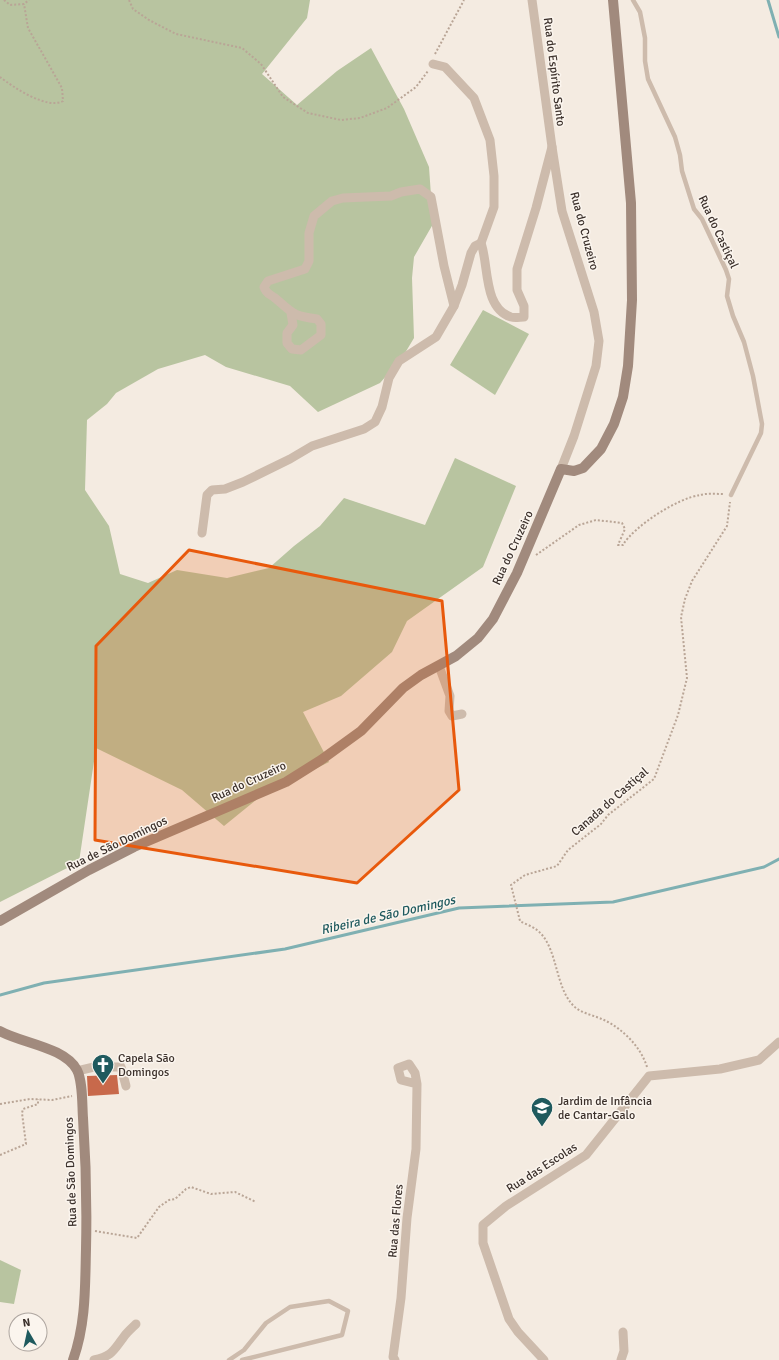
<svg xmlns="http://www.w3.org/2000/svg" width="779" height="1360" font-family="Signika,sans-serif">
<rect width="100%" height="100%" fill="#f4ebe1"/>
<!-- green -->
<g fill="#b8c4a0">
<path d="M0,0h310l-3,18 -45,56 35,31 40,-34 34,-23 33,61 25,58 4,57 -19,33 -2,21 2,60 -12,20 -22,25 -62,29 -28,-26 -64,-19 -21,-12 -47,14 -42,24 -9,11 -20,16 -2,70 24,36 11,48 28,9 29,-13 50,8 42,-10 25,-22 26,-20 24,-28 81,27 30,-67 61,28 -33,81 -76,54 -15,31 -51,44 -38,16 26,50 -68,34 -37,30 -42,-36 -86,-42 -17,114 -79,40z"/>
<path d="M483,310l46,24 -34,61 -45,-30z"/>
<path d="M0,1260l21,10 -7,34 -14,-2z"/>
</g>
<g fill="none" stroke-linecap="round" stroke-linejoin="round">
<!-- stream -->
<g stroke="#7fb0b2" stroke-width="3">
<path d="M768,0l11,37"/>
<path d="M0,995l44,-12 241,-34 174,-41 154,-6 151,-35 15,-8"/>
</g>
</g>
<!-- building -->
<path fill="#c8694b" d="M117,1075l2,19 -31,2 -1,-20z"/>
<g fill="none" stroke-linecap="round" stroke-linejoin="round">
<!-- path -->
<g stroke="#b9a596" stroke-width="2" stroke-dasharray="2 2" stroke-linecap="butt">
<path d="M4,0l6,5 14,-1 5,-4"/>
<path d="M129,0l4,9 16,11 27,14 66,14 19,16 22,33 25,16 33,7 19,-2 27,-10 29,-21 12,-16"/>
<path d="M435,54l29,-54"/>
<path d="M0,77c13,10 47,33 63,24l-1,-13 -34,-60 -4,-24"/>
<path d="M536,555l43,-30 17,-5 26,3 3,6 -7,16h5c11,-19 55,-47 77,-50 8,-2 16,-1 24,-1"/>
<path d="M647,1067c-6,-20 -24,-38 -43,-47 -8,-4 -20,-6 -28,-12 -22,-18 -17,-61 -39,-78 -5,-4 -12,-6 -17,-9l-9,-36 14,-10 32,-9 11,-16 33,-26 7,-9 46,-36 24,-64 9,-37 -6,-61 4,-18 7,-18 35,-55 3,-24"/>
<path d="M0,1104l30,-5 22,1 20,-4"/>
<path d="M0,1155l26,-11 -4,-31 1,-4 15,-5v-5"/>
<path d="M95,1231l42,7 22,-31 10,-7 6,-1 11,-10 5,-2 20,7 24,-2 21,10"/>
</g>
<!-- lane -->
<g stroke="#cdbbac" stroke-width="4.5">
<path d="M633,0l7,12 5,26v23l3,18 27,58 5,18 2,16 12,38 8,10 24,51 3,9 -2,17 6,20 11,26 9,34 9,48 -1,9 -30,62"/>
<path d="M229,1360l15,-10 22,-27 24,-16 39,-6 19,10 -6,24 -100,25"/>
</g>
<!-- street -->
<g stroke="#cdbbac" stroke-width="9">
<path d="M532,0l20,147 10,64 32,101 5,29 -3,25 -22,70 -13,33"/>
<path d="M433,64l12,3 29,31 16,42 4,36v31l-13,36"/>
<path d="M291,313l2,12 -6,8v10l5,6 9,1 20,-15v-11l-4,-5c-25,-3 -24,-6 -42,-21 -5,-4 -9,-4 -11,-11l4,-6 37,-12 4,-8v-28l5,-17 18,-15 11,-3 48,-2 10,-4 19,-3 11,8 13,69 10,40"/>
<path d="M202,533l5,-38 5,-5 13,-1 18,-7 47,-23 22,-13 52,-17 11,-7 7,-15 7,-29 10,-17 37,-24 18,-31 8,-21 9,-32 4,-7 6,-3c8,22 2,65 30,74 4,1 9,0 13,0v-11l-7,-16v-21l19,-61 16,-61"/>
<path d="M439,666l11,30 -1,15 3,5 10,-2"/>
<path d="M77,1071l17,-4h27l5,19"/>
<path d="M94,1360c18,-4 19,-9 29,-22 3,-5 9,-10 13,-14"/>
<path d="M395,1360l-2,-3 8,-59 6,-80 9,-69 1,-65 -2,-11 -6,-9 -11,4 3,12 16,4"/>
<path d="M544,1360l-26,-28 -9,-13 -26,-76v-18l23,-19 80,-51 63,-79 71,-7 39,-9 20,-18"/>
<path d="M621,1360l3,-9 -1,-19"/>
</g>
<!-- secondary -->
<g stroke="#a18a7d" stroke-width="10">
<path d="M0,921l89,-51 45,-23 152,-65 35,-22 40,-29 42,-43 18,-13 35,-19 22,-18 15,-19 24,-46 44,-104 13,2 9,-3 18,-19 13,-25 9,-27 5,-31 4,-66 -1,-97 -18,-203"/>
<path d="M0,1031c21,12 65,16 77,39 6,12 5,35 6,48 3,44 4,87 3,131 -1,38 0,75 -13,111"/>
</g>
</g>
<!-- marked area -->
<path fill="#e8590c" fill-opacity="0.2" stroke="#e8590c" stroke-width="3" stroke-linejoin="round" d="M189,550l253,51 17,189 -102,93 -262,-43 1,-194z"/>
<!-- icons -->
<defs>
<g id="church-pin" transform="scale(1.15)"><path d="M0 17L-7.5 6A9.5 9.5 0 1 1 7.5 6Z" fill="#1f5a5e" stroke="#fbf5ee"/><path d="M-1.2-6h2.4v3.5h3.3v2.4h-3.3V6h-2.4V-.1h-3.3v-2.4h3.3Z" fill="#fff"/></g>
<g id="school-pin" transform="scale(1.15)"><path d="M0 17L-7.5 6A9.5 9.5 0 1 1 7.5 6Z" fill="#1f5a5e" stroke="#fbf5ee"/><path d="M0-5L7-2L0 1L-7-2ZM-4 1L0 2.5L4 1V4Q0 6-4 4Z" fill="#fff"/></g>
</defs>
<g fill-rule="evenodd">
<use href="#church-pin" x="103" y="1065"/>
<use href="#school-pin" x="542" y="1108"/>
</g>
<g text-anchor="middle" dominant-baseline="central" stroke-width="3" stroke-linejoin="round" paint-order="stroke">
<!-- street labels -->
<g font-size="12" fill="#3b302b" stroke="#fbf5ee">
<text transform="translate(554 72) rotate(83)">Rua do Espírito Santo</text>
<text transform="translate(584 231) rotate(75)">Rua do Cruzeiro</text>
<text transform="translate(718 232) rotate(65)">Rua do Castiçal</text>
<text transform="translate(513 548) rotate(-65)">Rua do Cruzeiro</text>
<text transform="translate(249 782) rotate(-25)">Rua do Cruzeiro</text>
<text transform="translate(610 802) rotate(-41)">Canada do Castiçal</text>
<text transform="translate(117 844) rotate(-26)">Rua de São Domingos</text>
<text transform="translate(542 1168) rotate(-33)">Rua das Escolas</text>
<text transform="translate(71 1172) rotate(-92)">Rua de São Domingos</text>
<text transform="translate(396 1221) rotate(-85)">Rua das Flores</text>
</g>
<!-- poi labels -->
<g font-size="12" fill="#3b302b" stroke="#fbf5ee" text-anchor="start">
<text x="118" y="1058">Capela São<tspan x="118" dy="14">Domingos</tspan></text>
<text x="558" y="1101">Jardim de Infância<tspan x="558" dy="14">de Cantar-Galo</tspan></text>
</g>
<!-- water labels -->
<g font-size="13" font-style="italic" fill="#1f5a5e" stroke="#fbf5ee">
<text transform="translate(388 915) rotate(-13)">Ribeira de São Domingos</text>
</g>
</g>
<!-- north arrow -->
<g transform="translate(28 1332) rotate(351)"><circle r="19" fill="#fbf5ee" stroke="#aea6a0"/>
<path d="M0-3L7 15L0 10L-7 15Z" fill="#1f5a5e"/>
<text y="-6" font-size="11" font-weight="bold" text-anchor="middle" fill="#3b302b">N</text>
</g>
</svg>
